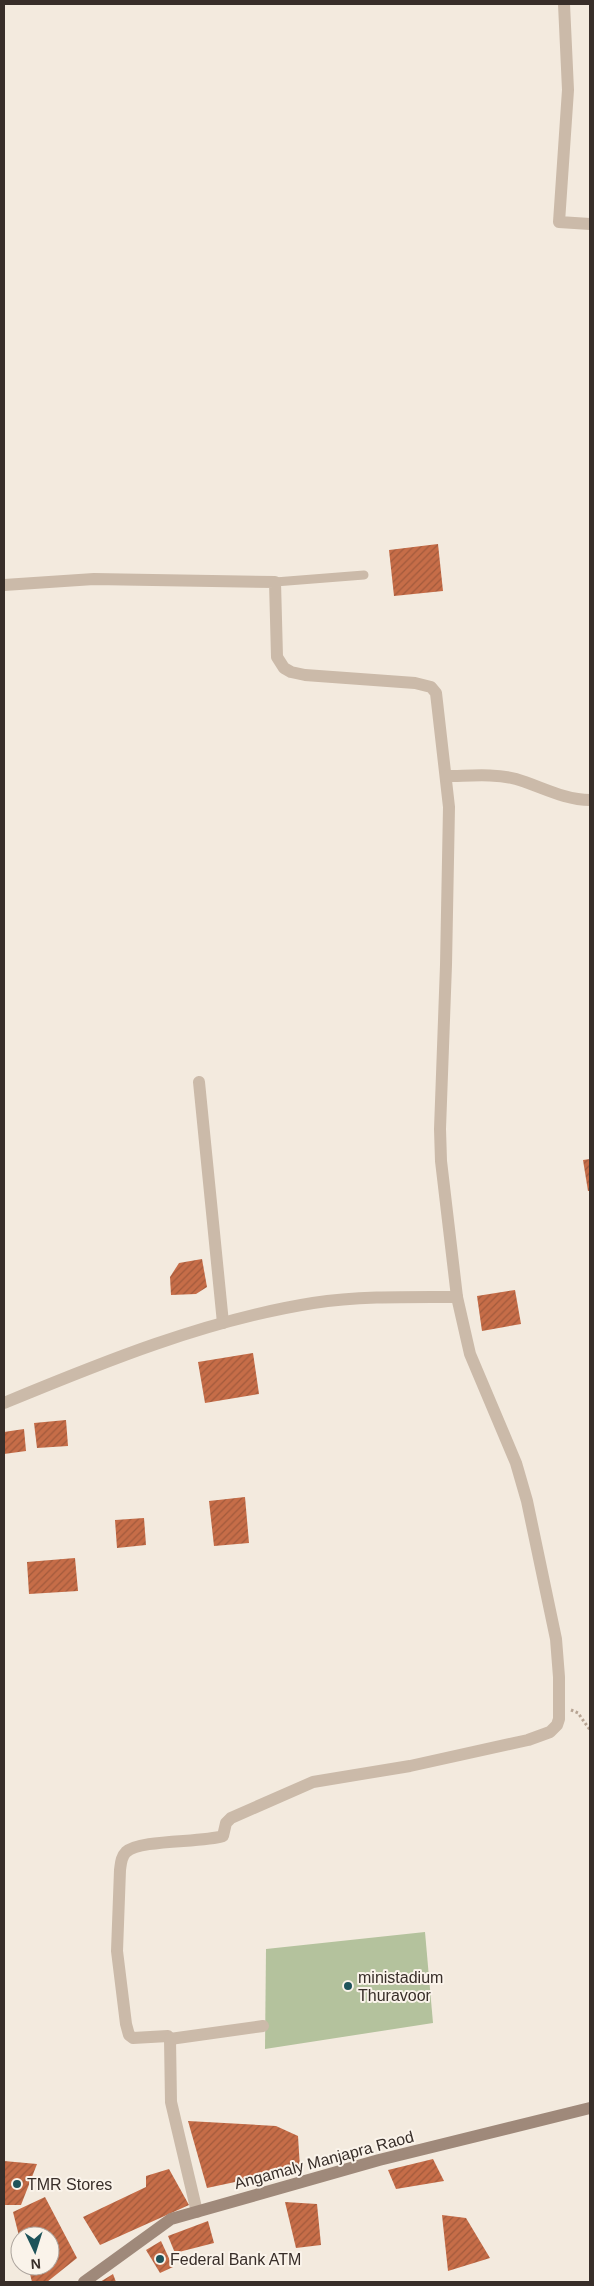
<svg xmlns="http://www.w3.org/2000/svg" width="594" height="2286" font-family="Arial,sans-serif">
<defs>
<pattern id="building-hatch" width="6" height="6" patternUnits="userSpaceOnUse" patternTransform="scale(1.25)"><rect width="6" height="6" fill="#c66d48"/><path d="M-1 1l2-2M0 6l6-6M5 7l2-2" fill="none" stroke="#a25a3c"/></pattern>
</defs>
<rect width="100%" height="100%" fill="#f3eade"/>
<!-- park -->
<path fill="#b4c29d" d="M425,1932l8,91 -168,26 1,-100z"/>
<!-- building -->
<g fill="url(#building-hatch)">
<path d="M438,544l5,47 -49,5 -5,-46z"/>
<path d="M590,1159v32h-2l-5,-31z"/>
<path d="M202,1259l5,28 -11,7 -25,1 -1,-18 9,-14z"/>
<path d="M515,1290l6,34 -39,7 -5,-35z"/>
<path d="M253,1353l6,41 -54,9 -7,-41z"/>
<path d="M66,1420l2,26 -31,2 -3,-25z"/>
<path d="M24,1429l2,22 -22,3v-22z"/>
<path d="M245,1497l4,46 -35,3 -5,-45z"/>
<path d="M144,1518l2,27 -29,3 -2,-28z"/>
<path d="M75,1558l3,33 -49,3 -2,-32z"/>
<path d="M188,2121l88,5 22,10 2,32 -93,20z"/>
<path d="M433,2159l11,22 -48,8 -8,-19z"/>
<path d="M4,2161l33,3 -16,41h-17z"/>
<path d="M169,2169l20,36 -89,40 -17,-28 63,-30v-11z"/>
<path d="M45,2197l32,61 -30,24h-15l-4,-16h22v-30h-31l-6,-24z"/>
<path d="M285,2202l32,2 4,41 -25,3z"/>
<path d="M442,2215l24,3 24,40 -42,13z"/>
<path d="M208,2221l6,22 -39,10 -7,-17z"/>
<path d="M161,2241l12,26 -13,6 -14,-23z"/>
<path d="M113,2274l3,8h-16z"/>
</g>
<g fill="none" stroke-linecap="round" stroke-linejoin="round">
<!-- path -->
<path stroke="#b7a493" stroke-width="3" stroke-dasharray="2.5 2.5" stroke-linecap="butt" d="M571,1710l7,3 12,17"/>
<!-- service -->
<path stroke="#cbbaa9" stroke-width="9" d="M275,582l89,-7"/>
<!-- minor -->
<g stroke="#cbbaa9" stroke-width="12">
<path d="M564,4l4,86 -9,132 31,2"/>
<path d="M4,585l90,-6 181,3 2,75 7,11 7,4 14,3 110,8 16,4 5,6 13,114 -3,158 -6,164 1,32 16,136 13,57 46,109 11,38 29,138 3,38v42l-2,6 -7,7 -22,8 -118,26 -97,16 -82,36 -5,5 -3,13c-21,7 -83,3 -97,16 -5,5 -5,11 -6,18l-3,81 9,73 3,11 4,3 35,-2 2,3 1,63 26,110"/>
<path d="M446,776c22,0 48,-3 70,3 24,7 48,21 74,21"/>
<path d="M199,1082l24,241"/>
<path d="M4,1403c99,-41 202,-83 309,-100 47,-7 96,-6 144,-6"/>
<path d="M170,2039l93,-13"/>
</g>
<!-- secondary -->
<path stroke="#9f897a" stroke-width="12" d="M84,2282l87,-63 208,-59 211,-52"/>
</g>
<!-- markers -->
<g fill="#1e535a" stroke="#faf3ea" stroke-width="2">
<circle cx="348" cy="1986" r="5"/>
<circle cx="17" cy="2184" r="5"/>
<circle cx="160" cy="2259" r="5"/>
</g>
<g text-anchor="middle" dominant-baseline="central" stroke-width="4" stroke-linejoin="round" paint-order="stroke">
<!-- poi labels -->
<g font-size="16" fill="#382e29" stroke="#faf3ea" text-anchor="start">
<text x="358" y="1977">ministadium<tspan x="358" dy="18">Thuravoor</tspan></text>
<text x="27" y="2184">TMR Stores</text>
<text x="170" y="2259">Federal Bank ATM</text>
</g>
<!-- street labels -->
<g font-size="16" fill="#382e29" stroke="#faf3ea">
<text transform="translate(324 2160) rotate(-15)">Angamaly Manjapra Raod</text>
</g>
</g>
<!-- border -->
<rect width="594" height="2286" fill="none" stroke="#382e29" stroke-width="10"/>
<!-- north arrow -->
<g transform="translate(35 2251) rotate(176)"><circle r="24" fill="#faf3ea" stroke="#aca49d"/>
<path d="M0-4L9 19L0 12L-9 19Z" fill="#1e535a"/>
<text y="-8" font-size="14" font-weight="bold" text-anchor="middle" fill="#382e29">N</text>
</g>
</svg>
